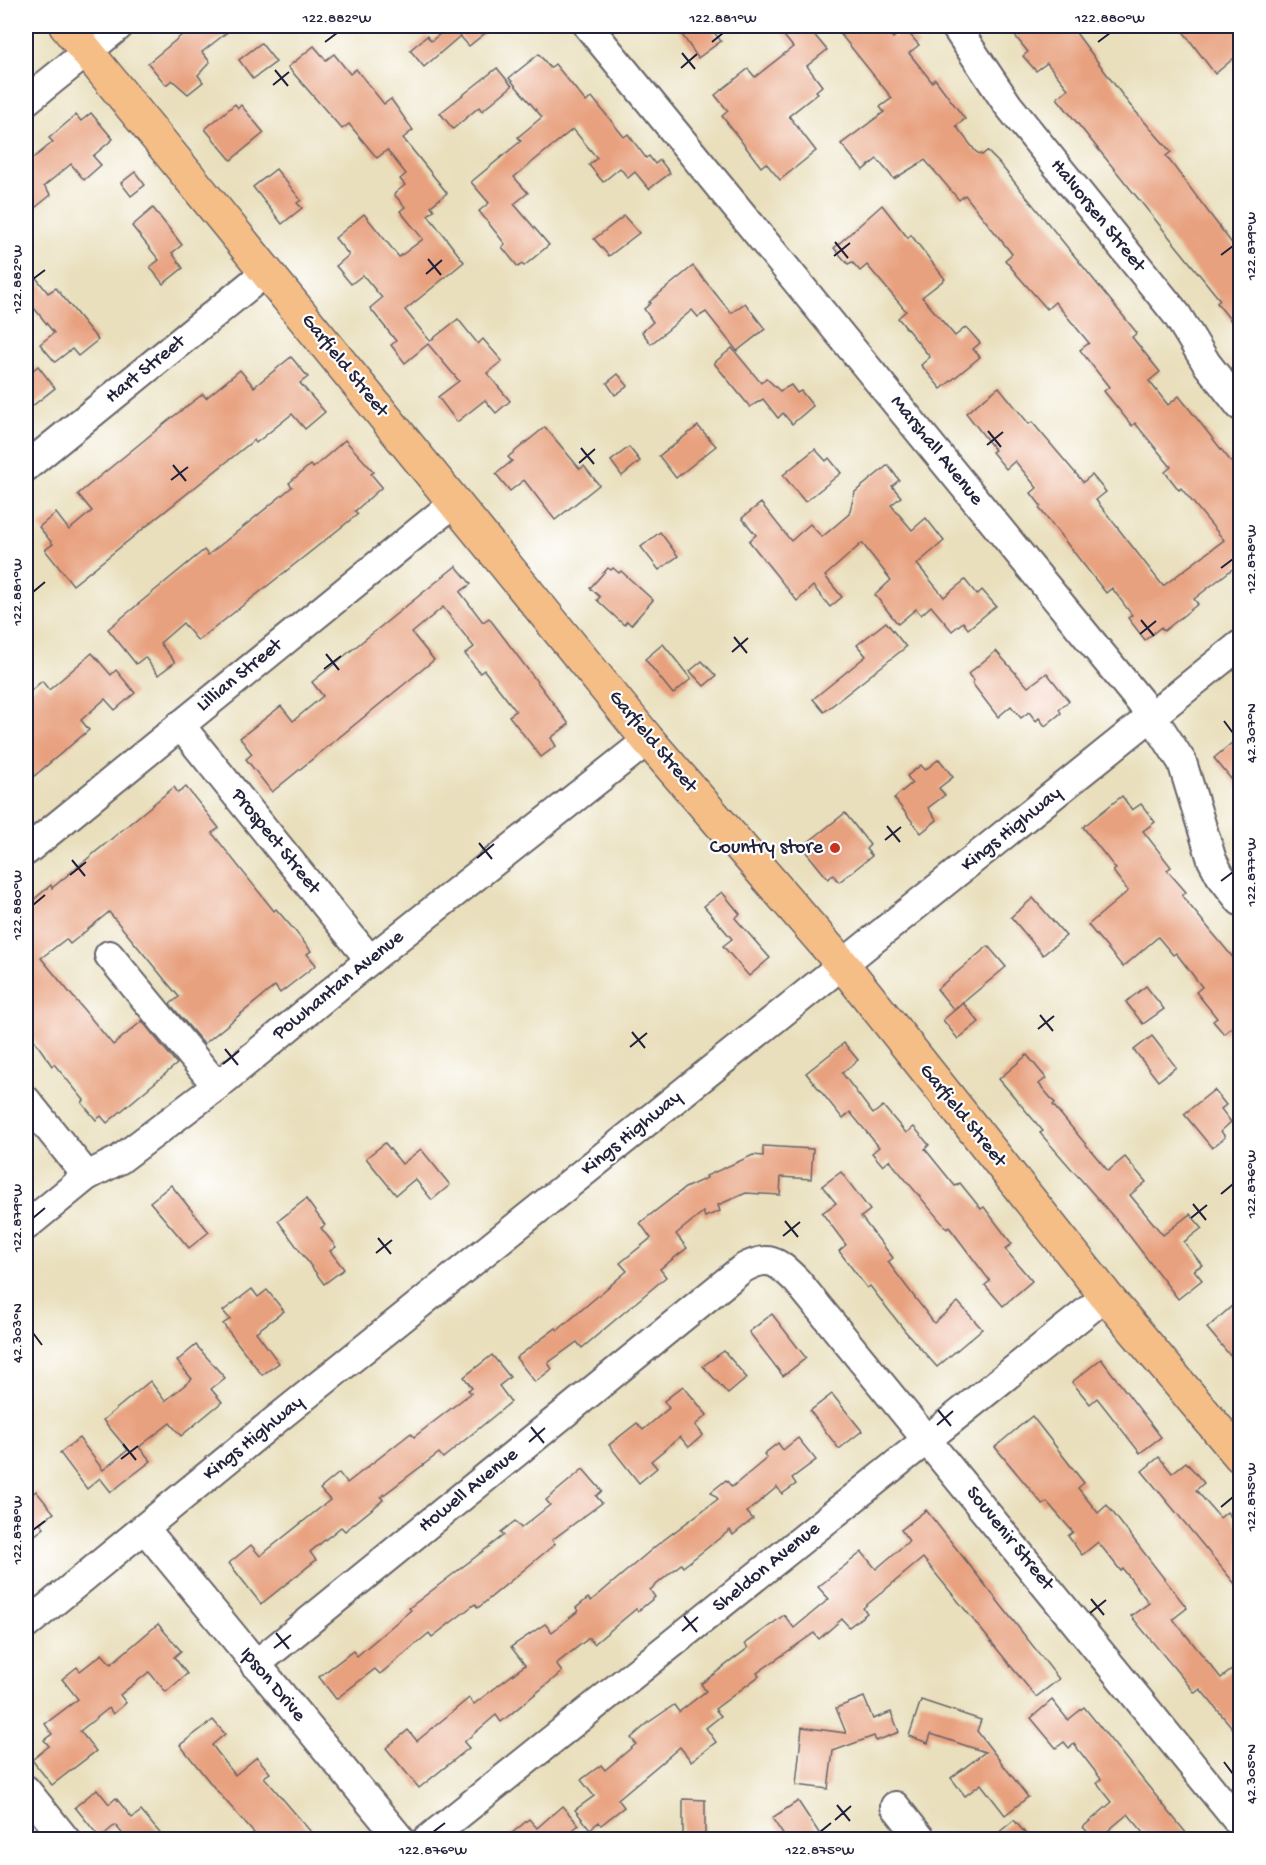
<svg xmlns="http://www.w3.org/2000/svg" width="1266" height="1865" font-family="'Gochi Hand',sans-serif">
<rect width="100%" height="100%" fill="#fff"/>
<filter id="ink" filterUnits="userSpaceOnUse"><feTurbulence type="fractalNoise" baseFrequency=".0167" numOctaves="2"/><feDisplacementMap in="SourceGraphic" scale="12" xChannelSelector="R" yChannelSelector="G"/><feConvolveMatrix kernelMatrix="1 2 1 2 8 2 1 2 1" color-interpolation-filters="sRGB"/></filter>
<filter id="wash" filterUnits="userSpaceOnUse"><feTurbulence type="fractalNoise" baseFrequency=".008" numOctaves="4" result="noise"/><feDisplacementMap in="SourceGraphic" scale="24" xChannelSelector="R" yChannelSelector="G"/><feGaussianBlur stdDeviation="1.35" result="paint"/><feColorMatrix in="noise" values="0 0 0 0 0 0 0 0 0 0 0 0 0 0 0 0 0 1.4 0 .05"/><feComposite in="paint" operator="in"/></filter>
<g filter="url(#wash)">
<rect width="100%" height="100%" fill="#e9dfbc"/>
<g id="blocks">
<!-- building -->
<g fill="#e8a17f">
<path d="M193,26h42l-33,26 8,10 -12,13 5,7 -15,12 -16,-14 -6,5 -18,-22z"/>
<path d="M450,26h44l-25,20 -9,-10 -36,31 -14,-17 17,-14 4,5z"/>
<path d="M676,26h33l12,15 -23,17z"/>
<path d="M776,26h31l20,24 -20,16 15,20 -6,5 2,2 -29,23 27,35 -36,29 -14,-17 -5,4 -39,-51 6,-5 -13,-16 33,-26 7,8 38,-30z"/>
<path d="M834,26h49l10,12 12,-9 14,16 -10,8 23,29 3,-3 30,40 -9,7 20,26 6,3 5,-4 12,12 138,170 -5,4 28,35 -11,9 19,24 11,-9 61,77v90l-46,36 4,5 -34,27 -3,-4 -16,13 -17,-22 4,-3 -20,-27 -6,5 -67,-85 2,-2 -10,-13 6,-5 -22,-27 -9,8 -14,-17 3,-2 -29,-37 33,-26 30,37 3,-2 51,60 9,-7 14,17 -10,8 67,86 61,-46 -43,-52 -2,2 -14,-18 6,-5 -36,-44 -3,3 -28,-35 5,-4 -29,-37 9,-7 -34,-41 -8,7 -29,-33 -13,-16 7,-6 -47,-59 -6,5 -34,-40 -31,19 -17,-20 -14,11 -22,-26 43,-32 -4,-5 12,-9z"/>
<path d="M1007,26h64l58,78 42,48 -5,4 74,98v78l-23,-29 3,-3 -163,-202 11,-9 -21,-26 -11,8 -13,-15 5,-4z"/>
<path d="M1179,26h61v27l-25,21z"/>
<path d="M261,43l15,19 -23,17 -14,-19z"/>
<path d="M314,46l12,14 8,-6 16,20 6,-5 28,35 7,-5 22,31 -10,8 44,55 -16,13 3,4 -6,5 36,47 -59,48 25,31 28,-22 20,25 5,-5 19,22 -15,12 23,28 -14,12 -11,-13 -28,22 -19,-25 21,-16 -31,-37 -23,19 -14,-18 5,-4 -26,-33 12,-10 -19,-23 -12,9 -15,-18 13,-11 -14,-17 29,-24 35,43 24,-18 -23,-28 5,-4 -11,-13 11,-9 -5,-6 6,-5 -19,-24 -10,8 -28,-34 -7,5 -54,-62z"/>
<path d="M539,54l11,14 5,-4 31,38 6,-5 32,40 4,-3 18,24 3,-2 6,8 5,-4 10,13 -21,16 -14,-17 -7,6 -8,-10 -17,14 -14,-17 8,-7 -24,-29 -59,48 14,16 -14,11 35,41 -25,21 -2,-2 -4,3 -16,-20 3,-3 -26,-33 10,-8 -18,-21 50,-41 -3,-4 24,-20 -33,-39z"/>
<path d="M497,68l15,18 -30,25 -3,-4 -26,22 -13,-16z"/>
<path d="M235,104l3,4 3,-3 23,28 -33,27 -26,-31z"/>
<path d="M91,113l22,26 -20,17 8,9 -17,15 -13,-16 -27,22 7,9 -25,20v-51l27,-22 -4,-4 27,-23 5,6z"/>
<path d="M276,169l25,31 -4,3 5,5 -20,16 -29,-37z"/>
<path d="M135,172l10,13 -14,11 -10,-13z"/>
<path d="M882,205l26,33 3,-3 34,44 -23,18 33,39 11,-9 14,16 -7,6 7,8 -39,32 -20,-24 9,-8 -32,-39 8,-7 -39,-46 -7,6 -8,-9 -4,2 -14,-16z"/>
<path d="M153,208l29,37 -10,8 11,15 -20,16 -13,-17 9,-7 -27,-34z"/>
<path d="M624,216l15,17 -30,23 -15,-17z"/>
<path d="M26,265l22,28 8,-5 42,52 -20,16 -6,-7 -17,13 -15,-18 14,-11 -28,-35z"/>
<path d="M693,266l38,47 14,-10 20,26 -28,22 -31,-39 -8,5 -6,-7 -41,34 -9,-12 11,-10 -9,-13 7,-6 -2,-1z"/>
<path d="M732,348l29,35 5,-5 14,13 11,-6 6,8 4,-2 12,15 -21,18 -9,-11 -5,5 -15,-19 -13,8 -36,-44z"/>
<path d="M291,357l17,20 -8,6 25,29 -20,17 -13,-15 -36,29 -2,-3 -181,145 -28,-35 8,-6 -14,-17 17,-14 13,17 23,-19 -14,-17 92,-75 33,-25 3,4 34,-28 14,17z"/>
<path d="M38,366l17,22 -29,23v-35z"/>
<path d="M618,374l10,12 -13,9 -8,-12z"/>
<path d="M698,426l18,20 -40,32 -17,-22z"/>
<path d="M545,427l35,42 4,-3 15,19 -44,35 -31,-40 -14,11 -14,-17 16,-13 -4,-4z"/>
<path d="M345,440l29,32 -3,2 11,13 -27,24 3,3 -160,127 -15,-18 -23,20 15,19 -17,13 -13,-18 -9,7 -28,-35 96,-79 4,5 45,-36 39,-32 -3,-4 21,-18 3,3z"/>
<path d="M629,447l11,14 -18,15 -11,-15z"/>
<path d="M815,449l11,12 3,-3 12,15 -36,29 -22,-27z"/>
<path d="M888,465l11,15 -7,6 9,11 -10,8 21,25 14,-12 18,23 -27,23 27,33 21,-17 12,15 5,-5 14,16 -28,23 -5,-7 -11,9 -21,-25 -10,9 -5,-6 -18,15 -23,-29 16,-15 -29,-37 -37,33 17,21 -12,10 -17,-21 -16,15 -48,-60 7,-6 -14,-17 19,-15 30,38 19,-17 12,13 27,-23 6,-22z"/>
<path d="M660,532l18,24 -19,14 -18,-23z"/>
<path d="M456,566l15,18 -11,8 23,30 6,-4 80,106 -18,14 5,8 -15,11 -32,-41 7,-5 -32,-41 -4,3 -15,-19 9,-7 -31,-40 -31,26 22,27 -162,132 -26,-33 6,-5 -12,-16 41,-32 12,15 30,-25 -11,-14z"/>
<path d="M608,568l3,2 2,-2 6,5 2,-2 32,29 -22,25 -4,-4 -3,4 -27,-25 3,-3 -10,-9z"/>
<path d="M886,622l20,25 -82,65 -11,-13 53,-43 -9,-11z"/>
<path d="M663,644l28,35 -18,15 -28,-35z"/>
<path d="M996,651l32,36 19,-14 22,28 -10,8 2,4 -16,13 -6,-8 -3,3 -7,-9 -8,6 -10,-12 -13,11 -26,-34 2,-2 -6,-7z"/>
<path d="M92,653l19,22 5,-5 19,23 -20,17 -10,-11 -24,21 8,10 -56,47 -7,-8v-74l16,-14 7,9z"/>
<path d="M702,661l14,15 -12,10 -14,-15z"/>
<path d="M1240,736v54l-26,-32z"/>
<path d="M939,759l14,18 -14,11 6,7 -17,13 9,12 -16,13 -27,-35 18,-15 -5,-7 14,-11 4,5z"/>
<path d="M174,787l4,6 8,-6 33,41 -7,5 62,78 2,-2 20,23 15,19 -4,3 9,11 -36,28 -5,-7 -71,58 -34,-40 9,-7 -70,-85 -39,32 -4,-5 -25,19 72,87 29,-24 35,43 -70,59 -6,-7 -5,4 -14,-17 2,-3 -30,-36 -2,2 -26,-38v-122l25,-21 1,3z"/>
<path d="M1122,796l10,14 9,-6 14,18 -12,9 28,36 -4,3 19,22 -4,4 58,70v54l-16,14 -11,-13 4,-3 -21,-26 6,-5 -26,-34 -3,2 -15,-18 -35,30 -35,-42 40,-34 -15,-20 3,-2 -33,-42z"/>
<path d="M845,813l25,32 -4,4 6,7 -33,26 -6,-7 -5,4 -26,-32z"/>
<path d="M722,892l18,22 -5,4 35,40 -21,18 -26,-30 9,-7 -28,-33z"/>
<path d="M1033,898l33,38 -23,19 -32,-38z"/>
<path d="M988,946l18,21 -52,43 -17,-21z"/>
<path d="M1146,986l18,23 -21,15 -17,-22z"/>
<path d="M963,1003l16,19 -21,17 -15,-19z"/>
<path d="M1152,1036l24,31 -18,14 -24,-31z"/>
<path d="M844,1043l14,17 -16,13 31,41 10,-8 23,27 8,-6 15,18 -4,4 30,37 5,-3 21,26 3,-2 28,37 -7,5 27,32 -29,25 -18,-21 5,-4 -41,-54 -2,2 -58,-69 -6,6 -11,-13 7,-6 -29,-35 -7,7 -37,-46z"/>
<path d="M1027,1055l19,23 -7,6 16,19 -2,2 55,66 17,-14 21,25 -16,13 33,40 27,-21 12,14 -18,14 18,23 -8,5 8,10 -24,19 -53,-69 -85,-97 3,-2 -44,-52z"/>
<path d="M1214,1090l12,15 -5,4 10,13 -10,9 4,6 -13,11 -28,-34z"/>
<path d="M385,1143l17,21 19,-15 29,36 -18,15 -17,-21 -19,16 -30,-37z"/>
<path d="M763,1146l50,3 -2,30 -30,-2 -1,18 -34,-2 -28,12 2,6 -15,6 -2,-5 -27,22 11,14 -27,21 6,8 -84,71 -5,-6 -29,21 4,6 -17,13 -19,-24 40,-30 2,2 69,-59 -7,-8 31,-25 -11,-15 45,-35 22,-10 -1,-2 47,-21 10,1z"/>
<path d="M841,1172l29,38 -9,7 32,41 -5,4 46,61 24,-21 24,27 -45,38 -32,-36 -35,-45 -3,2 -28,-37 7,-6 -24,-32 14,-10 -14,-17z"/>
<path d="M171,1185l38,47 -20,16 -39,-46z"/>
<path d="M306,1199l19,26 -4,3 15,19 -6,4 14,18 -20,15 -46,-63z"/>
<path d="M252,1289l6,8 9,-7 17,21 -28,21 23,31 -17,12 -39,-51 7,-5 -7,-8z"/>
<path d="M1240,1299v51l-8,8 -25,-30z"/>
<path d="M772,1314l34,44 -23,18 -34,-44z"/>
<path d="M196,1345l29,33 -14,11 11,13 -41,34 -11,-13 -31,24 12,14 -40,31 -11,-14 -13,11 -27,-36 19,-15 24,32 25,-20 -25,-30 47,-39 15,20 27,-22 -15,-18z"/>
<path d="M724,1351l23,27 -19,16 -25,-28z"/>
<path d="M492,1355l18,22 -11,9 12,16 -68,56 -4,-5 -58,44 2,3 -38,31 -4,-4 -31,25 6,8 -55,44 -32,-41 22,-18 9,11 70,-56 -10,-11 19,-16 8,10 64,-50 3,4 57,-44 -3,-3 4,-2 -8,-11z"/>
<path d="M1101,1359l60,78 -21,16 -43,-55 -7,6 -18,-22z"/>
<path d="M683,1386l24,29 -12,10 8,10 -14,12 -9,-10 -29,24 6,7 -18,15 -30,-38 28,-22 6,7 26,-22 -5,-7z"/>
<path d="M832,1394l30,37 -23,18 -29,-38z"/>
<path d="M1032,1416l52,67 -6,5 20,25 9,-8 80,103 -14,11 48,59 12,-9 7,9v59l-40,-48 -5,4 -64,-77 18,-13 -26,-34 -2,2 -23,-29 -16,13 -14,-19 5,-4 -26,-30 -4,3 -48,-58z"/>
<path d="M798,1438l18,22 -24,18 4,6 -14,10 -5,-7 -30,25 6,7 -20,16 -3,-5 -47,37 -2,-3 -31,26 5,7 -17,14 -2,-2 -42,35 -5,-6 -33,26 6,8 -61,50 -5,-7 -32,27 5,6 -50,40 -33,-40 22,-18 9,11 52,-43 5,6 51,-39 -14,-18 34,-23 7,8 26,-21 -2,-3 12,-10 3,3 66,-56 61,-46 -7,-7 15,-12 6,7 35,-29 -3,-4 14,-11 5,7z"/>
<path d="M1159,1457l13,16 14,-11 18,21 -8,7 24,28 7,-6 13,16v62l-98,-119z"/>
<path d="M583,1469l19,22 -6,5 6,7 -50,37 3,4 -77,64 -3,-4 -43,33 -3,-4 -49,41 -5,-5 -39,30 -17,-22 34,-26 4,5 54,-46 -2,-2 95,-73 -3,-3 14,-11 6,7 29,-23 -4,-5z"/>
<path d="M36,1491l18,22 -14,10 4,5 -18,14v-43z"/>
<path d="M926,1510l133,169 -23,18 -113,-139 -60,50 4,5 -18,14 -7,-8 -23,20 -5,-6 -57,40 2,3 -44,33 6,7 -15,12 10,14 -25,19 -11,-14 -62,52 6,8 -23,18 -2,-3 -9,7 -15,-19 19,-14 -13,-16 20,-15 4,5 31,-26 -5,-6 18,-16 25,-17 5,7 27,-21 -5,-7 47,-36 -3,-4 39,-29 10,13 35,-29 -11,-12 44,-35 14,17 33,-28 -8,-11z"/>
<path d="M158,1624l23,27 -7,6 13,17 -21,18 -17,-20 -29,23 6,8 -13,11 -4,-6 -29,23 16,20 -44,34 -20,-25 17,-14 -5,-6 8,-6 -7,-10 33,-25 -16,-20 15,-12 3,4 22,-17 9,10z"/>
<path d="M864,1697l9,22 18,-7 8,20 -23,9 -2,-5 -41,15 -5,38 -32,-4 6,-58 44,6 -10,-25z"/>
<path d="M921,1700l60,20 -4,11 51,66 -23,18 -24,-31 -16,12 -14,-18 34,-26 -54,-18 -3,9 -19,-7z"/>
<path d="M1052,1700l16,20 16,-13 107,132h-42l-21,-25 -30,25h-4l-11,-12 29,-25 -15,-19 4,-4 -27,-35 -5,4 -5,-6 -8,6 -25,-30z"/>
<path d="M213,1720l12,14 -13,11 23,30 22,-18 13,16 -6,4 53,62h-58l-47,-54 -32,-40z"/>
<path d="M97,1789l12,15 7,-6 16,20 9,-7 24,28h-38l-12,-14 -15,13 -25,-31z"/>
<path d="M683,1799l22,1v39h-22z"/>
<path d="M798,1801l25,38h-37l-14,-21z"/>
<path d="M562,1806l17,19 -18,14h-56l24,-20 8,9z"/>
<path d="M1014,1820l16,19h-39z"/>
</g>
</g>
</g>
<g filter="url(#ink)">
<use href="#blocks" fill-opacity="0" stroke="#686468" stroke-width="1.5"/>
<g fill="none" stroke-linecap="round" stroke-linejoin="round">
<!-- minor casing -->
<g stroke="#686468" stroke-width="32">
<g id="minor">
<path d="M588,26l564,690 30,46 30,98 8,15 20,26"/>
<path d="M955,26l53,79 169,210 30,49 33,42"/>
<path d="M26,101l93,-75"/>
<path d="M26,467l240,-195"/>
<path d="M180,725l190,235"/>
<path d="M26,851l429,-349"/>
<path d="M109,955l108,131"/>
<path d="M26,1100l61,76"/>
<path d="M26,1226l61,-50 32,-16 98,-74 153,-126 278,-220"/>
<path d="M145,1529l256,311"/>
<path d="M26,1625l252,-207 962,-773"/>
<path d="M255,1665l487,-396c26,-15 35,-8 55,12l443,543"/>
<path d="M26,1790l40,50"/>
<path d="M895,1806l27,34"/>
<path d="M427,1840l679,-544"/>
</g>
</g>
<!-- major casing -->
<g stroke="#686468" stroke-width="36">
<path id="major" d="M66,26l582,714 195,225 263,331 134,160"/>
</g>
<!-- minor -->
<use href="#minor" stroke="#fff" stroke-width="28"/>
<!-- major -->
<use href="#major" stroke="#f6be87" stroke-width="33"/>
</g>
</g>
<!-- ticks -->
<path fill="none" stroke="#22223b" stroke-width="2" d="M325,42l12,-9M712,42l11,-9M1098,42l12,-9M682,53l13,16M681,68l16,-14M275,70l13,16M273,85l16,-13M835,242l13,16M1221,255l12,-9M834,256l16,-13M428,259l13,16M426,274l16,-14M33,279l12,-9M988,431l13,16M987,445l16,-13M581,448l13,16M579,463l16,-14M173,465l13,16M171,480l17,-13M1221,568l12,-9M33,592l12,-10M1141,620l13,16M1140,634l16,-13M734,637l13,16M732,652l16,-14M326,654l13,16M324,669l17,-13M1224,721l9,12M887,826l13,16M885,840l16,-13M479,843l13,16M477,858l17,-14M72,860l13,16M70,875l16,-13M1221,881l12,-9M33,905l12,-10M1040,1015l13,16M1038,1029l16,-13M632,1032l13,16M630,1047l17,-14M225,1049l13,16M223,1064l16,-13M1221,1194l12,-10M1193,1204l13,16M33,1218l12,-10M1191,1218l16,-13M785,1221l13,16M783,1236l17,-14M378,1238l13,16M376,1253l16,-13M33,1333l9,12M938,1410l13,16M937,1425l16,-14M531,1427l13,16M529,1442l16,-14M123,1444l13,16M121,1459l17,-13M1221,1507l12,-10M33,1530l12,-9M1091,1599l13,16M1090,1613l16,-13M684,1616l13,16M682,1631l16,-14M276,1633l13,16M274,1648l17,-13M1224,1762l9,12M837,1805l13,16M835,1820l16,-14M433,1832l12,-9M820,1832l11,-9"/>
<!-- markers -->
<circle fill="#c8321e" stroke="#fff" stroke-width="2" cx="835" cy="848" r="6"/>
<g text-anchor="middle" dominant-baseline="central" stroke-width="4.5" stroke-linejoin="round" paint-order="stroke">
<!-- street labels -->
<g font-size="20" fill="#22223b" stroke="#fff">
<text transform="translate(1097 216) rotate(51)">Halvorsen Street</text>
<text transform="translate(344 366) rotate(51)">Garfield Street</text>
<text transform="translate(146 370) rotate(-39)">Hart Street</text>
<text transform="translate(936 451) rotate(51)">Marshall Avenue</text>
<text transform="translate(240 676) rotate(-39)">Lillian Street</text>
<text transform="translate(652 742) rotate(50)">Garfield Street</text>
<text transform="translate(1012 830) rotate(-39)">Kings Highway</text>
<text transform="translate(275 842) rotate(51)">Prospect Street</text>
<text transform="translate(339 986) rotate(-39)">Powhantan Avenue</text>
<text transform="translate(962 1116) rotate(51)">Garfield Street</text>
<text transform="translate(632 1134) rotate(-39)">Kings Highway</text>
<text transform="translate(254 1439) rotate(-39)">Kings Highway</text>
<text transform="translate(469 1491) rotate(-39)">Howell Avenue</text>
<text transform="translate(1009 1539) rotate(51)">Souvenir Street</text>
<text transform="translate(767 1568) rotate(-39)">Sheldon Avenue</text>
<text transform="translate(272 1685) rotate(50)">Ipson Drive</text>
</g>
<!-- poi labels -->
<g font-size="20" fill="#22223b" stroke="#fff" text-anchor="end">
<text x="823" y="848">Country store</text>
</g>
</g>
<!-- margin -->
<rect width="1266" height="1865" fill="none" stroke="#fff" stroke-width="66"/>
<rect x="33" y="33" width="1200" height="1799" fill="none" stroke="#22223b" stroke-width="2"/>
<g font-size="15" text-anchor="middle" fill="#22223b">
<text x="337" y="22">122.882°W</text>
<text x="723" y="22">122.881°W</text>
<text x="1110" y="22">122.880°W</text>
<text transform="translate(1250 246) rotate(-90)" y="5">122.879°W</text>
<text transform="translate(16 279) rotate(-90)" y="5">122.882°W</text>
<text transform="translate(1250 559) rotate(-90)" y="5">122.878°W</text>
<text transform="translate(16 592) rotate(-90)" y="5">122.881°W</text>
<text transform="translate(1250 733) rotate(-90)" y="5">42.307°N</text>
<text transform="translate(1250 872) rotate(-90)" y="5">122.877°W</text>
<text transform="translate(16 905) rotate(-90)" y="5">122.880°W</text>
<text transform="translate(1250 1184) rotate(-90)" y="5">122.876°W</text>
<text transform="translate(16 1218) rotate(-90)" y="5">122.879°W</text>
<text transform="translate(16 1333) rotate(-90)" y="5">42.303°N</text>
<text transform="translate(1250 1497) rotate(-90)" y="5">122.875°W</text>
<text transform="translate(16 1530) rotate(-90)" y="5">122.878°W</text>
<text transform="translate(1250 1774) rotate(-90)" y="5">42.305°N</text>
<text x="433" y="1854">122.876°W</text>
<text x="820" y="1854">122.875°W</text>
</g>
</svg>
